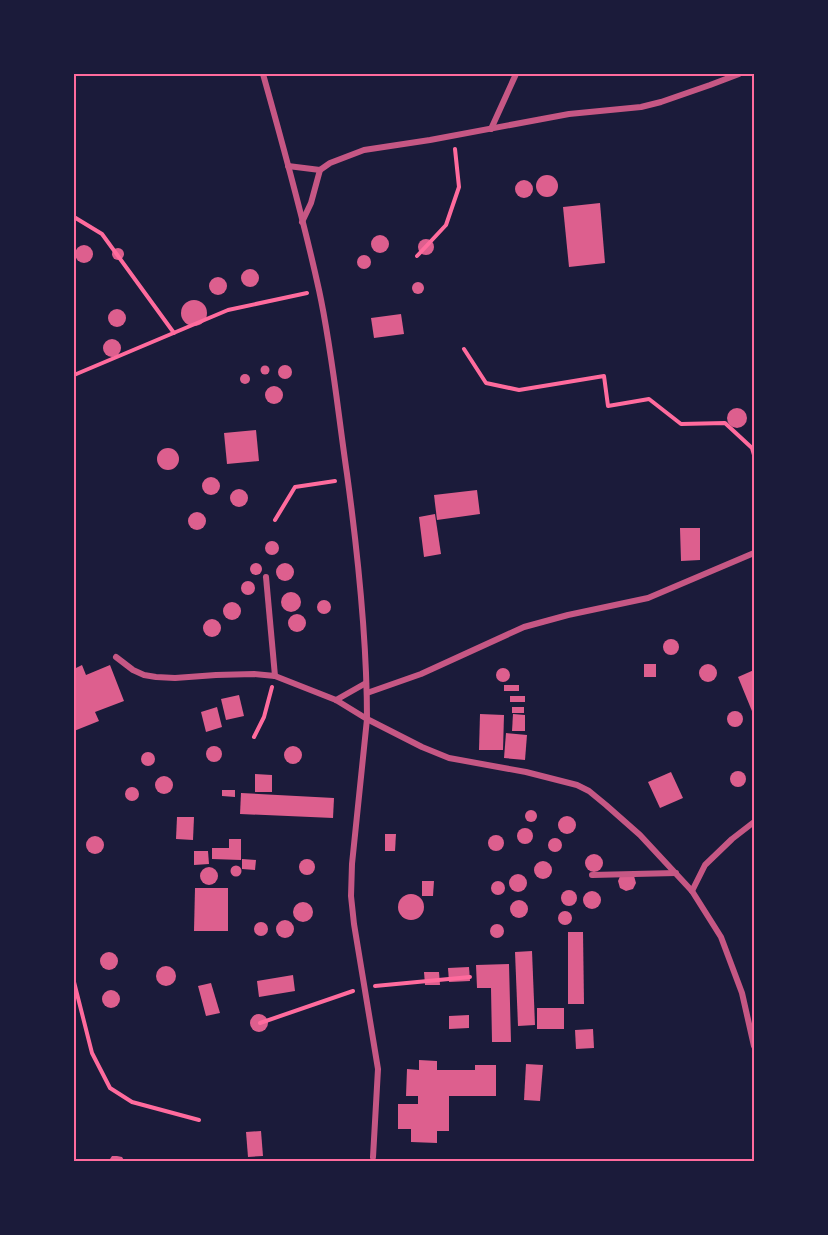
<svg xmlns="http://www.w3.org/2000/svg" width="828" height="1235" font-family="Mulish,sans-serif">
<rect width="100%" height="100%" fill="#1b1b3a"/>
<!-- building -->
<g fill="#dd5f8e">
<circle cx="547" cy="186" r="11"/>
<circle cx="524" cy="189" r="9"/>
<path d="M600,203l5,60 -36,4 -6,-60z"/>
<circle cx="380" cy="244" r="9"/>
<circle cx="426" cy="247" r="8"/>
<circle cx="84" cy="254" r="9"/>
<circle cx="118" cy="254" r="6"/>
<circle cx="364" cy="262" r="7"/>
<circle cx="250" cy="278" r="9"/>
<circle cx="218" cy="286" r="9"/>
<circle cx="418" cy="288" r="6"/>
<circle cx="194" cy="313" r="13"/>
<circle cx="117" cy="318" r="9"/>
<path d="M401,314l3,20 -30,4 -3,-20z"/>
<circle cx="112" cy="348" r="9"/>
<circle cx="285" cy="372" r="7"/>
<circle cx="265" cy="370" r="4.5"/>
<circle cx="245" cy="379" r="5"/>
<circle cx="274" cy="395" r="9"/>
<circle cx="737" cy="418" r="10"/>
<path d="M256,430l3,31 -32,3 -3,-31z"/>
<circle cx="168" cy="459" r="11"/>
<circle cx="211" cy="486" r="9"/>
<circle cx="239" cy="498" r="9"/>
<path d="M477,490l3,24 -43,6 -3,-25z"/>
<circle cx="197" cy="521" r="9"/>
<path d="M435,514l6,40 -17,3 -5,-40z"/>
<path d="M680,528h20v32l-19,1z"/>
<circle cx="272" cy="548" r="7"/>
<circle cx="285" cy="572" r="9"/>
<circle cx="256" cy="569" r="6"/>
<circle cx="248" cy="588" r="7"/>
<circle cx="291" cy="602" r="10"/>
<circle cx="324" cy="607" r="7"/>
<circle cx="232" cy="611" r="9"/>
<circle cx="297" cy="623" r="9"/>
<circle cx="212" cy="628" r="9"/>
<circle cx="671" cy="647" r="8"/>
<circle cx="708" cy="673" r="9"/>
<rect x="644" y="664" width="12" height="13"/>
<path d="M82,665l4,10 24,-10 14,36 -29,11 4,9 -25,10v-62z"/>
<circle cx="503" cy="675" r="7"/>
<path d="M754,670v46l-16,-39z"/>
<rect x="504" y="685" width="15" height="6"/>
<path d="M239,695l5,21 -18,4 -5,-21z"/>
<rect x="510" y="696" width="15" height="6"/>
<path d="M217,707l5,20 -16,5 -5,-20z"/>
<rect x="512" y="707" width="12" height="6"/>
<circle cx="735" cy="719" r="8"/>
<path d="M480,714l24,1 -1,35h-24z"/>
<path d="M513,714l12,1v16h-13z"/>
<path d="M506,733l21,2 -2,25 -21,-2z"/>
<circle cx="214" cy="754" r="8"/>
<circle cx="293" cy="755" r="9"/>
<circle cx="148" cy="759" r="7"/>
<circle cx="738" cy="779" r="8"/>
<path d="M671,772l12,26 -23,10 -12,-26z"/>
<path d="M255,774l17,1v17h-17z"/>
<circle cx="164" cy="785" r="9"/>
<circle cx="132" cy="794" r="7"/>
<path d="M222,790h13v7l-13,-1z"/>
<path d="M241,793l93,5 -1,20 -93,-4z"/>
<circle cx="531" cy="816" r="6"/>
<circle cx="567" cy="825" r="9"/>
<path d="M177,817h17l-1,23 -17,-1z"/>
<circle cx="525" cy="836" r="8"/>
<path d="M385,834h11l-1,17h-10z"/>
<circle cx="496" cy="843" r="8"/>
<circle cx="95" cy="845" r="9"/>
<circle cx="555" cy="845" r="7"/>
<path d="M229,839h12v21l-29,-1v-11h17z"/>
<path d="M194,851h14l1,13 -15,1z"/>
<circle cx="594" cy="863" r="9"/>
<circle cx="307" cy="867" r="8"/>
<path d="M242,859l14,1 -1,10 -13,-1z"/>
<circle cx="543" cy="870" r="9"/>
<circle cx="236" cy="871" r="5.5"/>
<circle cx="209" cy="876" r="9"/>
<circle cx="518" cy="883" r="9"/>
<path d="M621,874l13,2 2,7 -3,6 -7,2 -6,-3 -2,-7z"/>
<path d="M422,881h12l-1,15h-11z"/>
<circle cx="498" cy="888" r="7"/>
<path d="M195,888h33v43h-34z"/>
<circle cx="569" cy="898" r="8"/>
<circle cx="592" cy="900" r="9"/>
<circle cx="411" cy="907" r="13"/>
<circle cx="519" cy="909" r="9"/>
<circle cx="303" cy="912" r="10"/>
<circle cx="565" cy="918" r="7"/>
<circle cx="285" cy="929" r="9"/>
<circle cx="261" cy="929" r="7"/>
<circle cx="497" cy="931" r="7"/>
<path d="M568,932h15l1,72h-16z"/>
<path d="M532,951l3,74 -17,1 -3,-74z"/>
<circle cx="109" cy="961" r="9"/>
<path d="M509,964l2,78h-19l-1,-54h-14l-1,-23z"/>
<circle cx="166" cy="976" r="10"/>
<path d="M469,967l1,14 -21,1 -1,-14z"/>
<path d="M424,972h15l1,13h-15z"/>
<path d="M293,975l2,16 -36,6 -2,-16z"/>
<path d="M211,983l9,30 -14,3 -8,-30z"/>
<circle cx="111" cy="999" r="9"/>
<rect x="537" y="1008" width="27" height="21"/>
<circle cx="259" cy="1023" r="9"/>
<path d="M469,1015v13l-20,1v-13z"/>
<path d="M593,1029l1,19 -18,1 -1,-19z"/>
<path d="M419,1060l18,1v9h38v-5h21v31h-47v35h-12v12l-26,-1v-13h-13v-25h20v-8h-12l1,-27 12,1z"/>
<path d="M526,1064l17,1 -3,36 -16,-1z"/>
<path d="M261,1131l2,25 -15,1 -2,-25z"/>
<path d="M112,1156h5l5,1 3,5h-17z"/>
</g>
<g fill="none" stroke-linecap="round" stroke-linejoin="round">
<!-- path -->
<g stroke="#ff6b9d" stroke-width="4">
<path d="M74,217l28,17 72,99"/>
<path d="M417,256l29,-31 13,-38 -4,-38"/>
<path d="M464,349l22,34 33,7 85,-14 4,30 41,-7 32,25 44,-1 27,25 2,7"/>
<path d="M74,375l154,-65 79,-17"/>
<path d="M275,520l20,-33 40,-6"/>
<path d="M254,737l10,-20 8,-30"/>
<path d="M74,982l18,71 18,35 22,14 67,18"/>
<path d="M375,986l95,-9"/>
<path d="M260,1023l93,-32"/>
</g>
<!-- minor -->
<g stroke="#c65784" stroke-width="6">
<path d="M263,74c20,71 40,143 56,216 13,60 19,123 28,184 11,81 20,163 20,245l55,28 27,11 77,14 51,13 12,6 17,14 34,30 52,56 29,46 21,56 12,53"/>
<path d="M491,129l25,-55"/>
<path d="M288,166l32,4 10,-7 34,-13 66,-10 139,-26 72,-7 20,-5 49,-17 29,-11"/>
<path d="M302,222l9,-19 9,-33"/>
<path d="M266,577l9,99"/>
<path d="M116,657l17,13 11,5 12,2 19,1 41,-3 38,-1 21,2 61,24 31,19 -15,145 -1,32 3,28 24,145 -5,88"/>
<path d="M367,693l54,-19 103,-47 44,-12 80,-17 106,-45"/>
<path d="M336,700l30,-17"/>
<path d="M592,875l84,-2"/>
<path d="M692,891l13,-26 27,-26 22,-17"/>
</g>
</g>
<!-- border -->
<rect width="828" height="1235" fill="none" stroke="#1b1b3a" stroke-width="150"/>
<rect x="75" y="75" width="678" height="1085" fill="none" stroke="#ff6b9d" stroke-width="2"/>
</svg>
